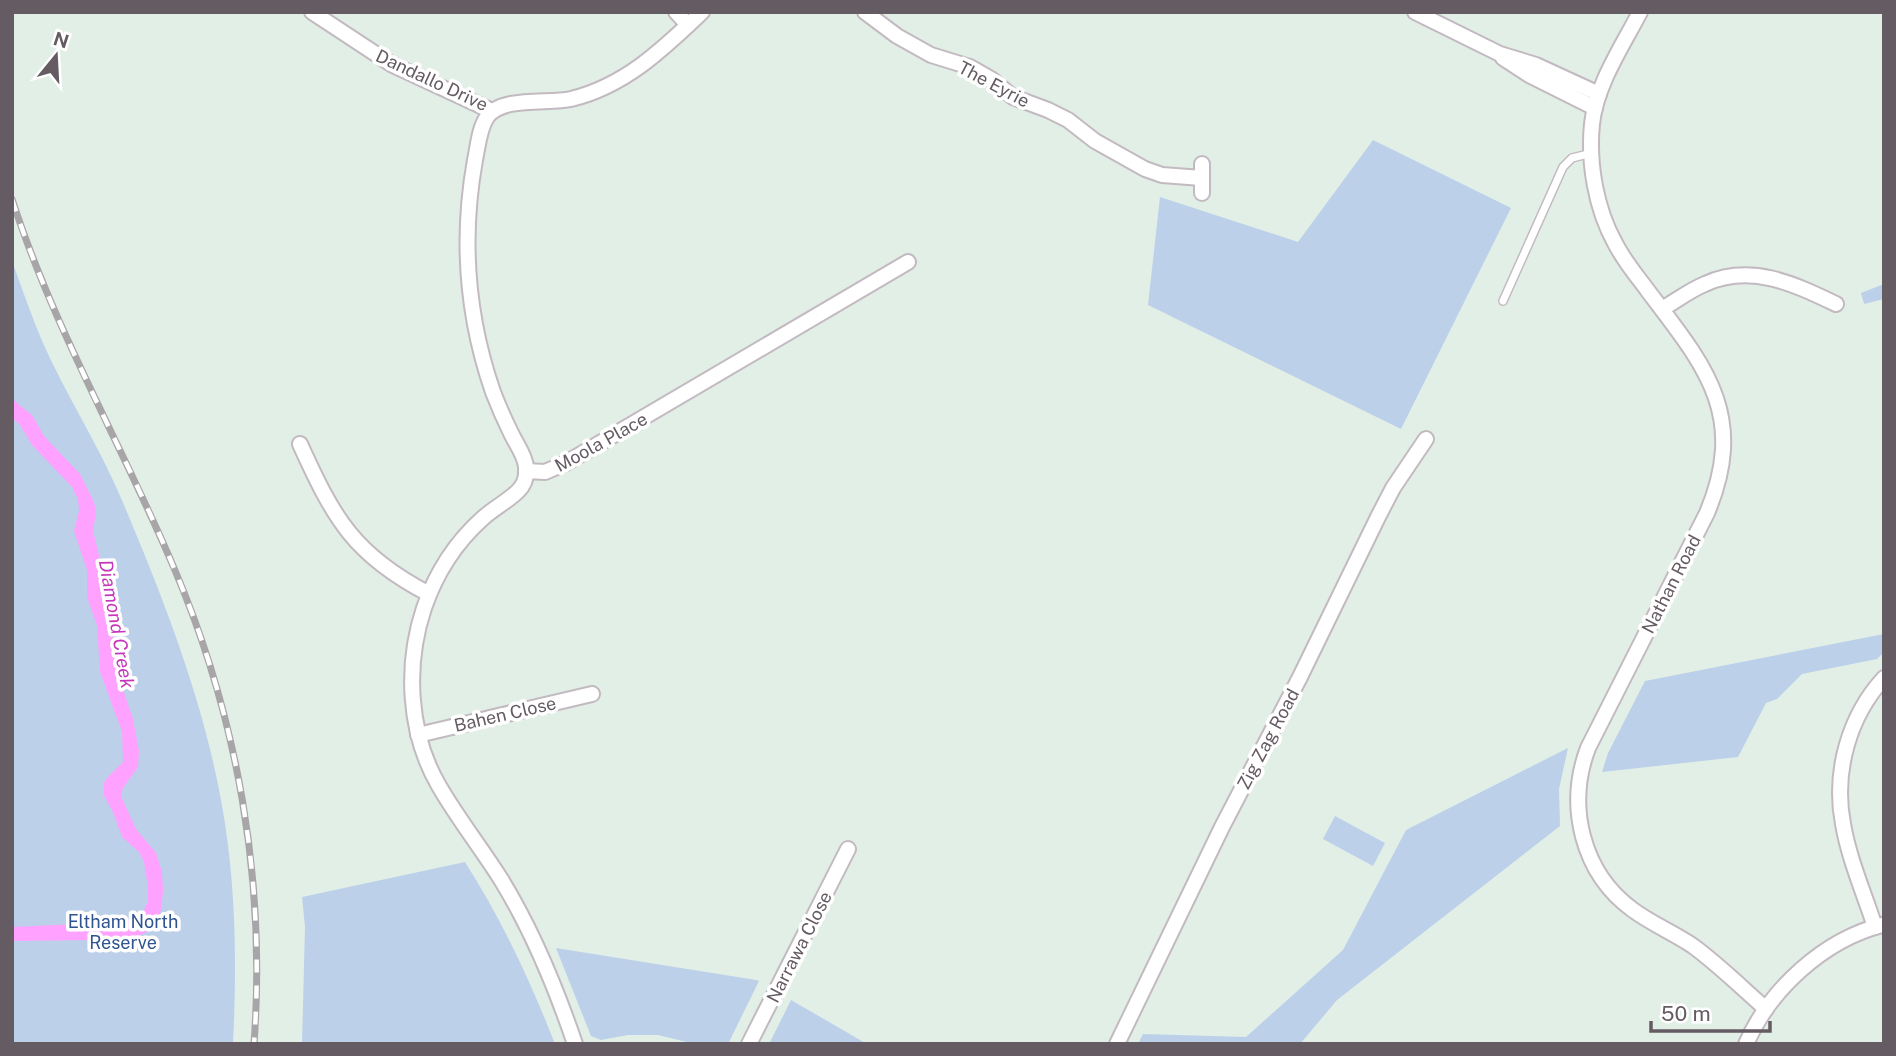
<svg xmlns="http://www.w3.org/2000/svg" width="1896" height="1056" font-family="'Public Sans',sans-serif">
<rect width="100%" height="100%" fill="#e2efe7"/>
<!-- green -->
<g fill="#bcd0e9">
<path d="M1373,140l138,68 -110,221 -253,-124 12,-108 138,45z"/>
<path d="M12,261c10,27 19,54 30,80 24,54 56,103 79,157 41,97 81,198 100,302 15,80 16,162 12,244h-221z"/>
<path d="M1884,284v15l-20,5 -3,-11z"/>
<path d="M1884,634v18l-7,7 -75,15 -25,25 -11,4 -28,54 -136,15 6,-19 37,-72z"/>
<path d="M1568,748l-9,41 1,37 -223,174 -37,44h-162l5,-10 103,3 97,-87 63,-120z"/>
<path d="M1335,816l50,27 -12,23 -50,-27z"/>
<path d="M465,862c37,58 65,118 90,182h-253l3,-117 -3,-30z"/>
<path d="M556,948l200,32 3,1 -31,63h-33l-37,-9h-30l-27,5 -10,-4z"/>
<path d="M791,1000l76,44h-98z"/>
</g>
<!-- water -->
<path fill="#ffa2ff" d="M12,399l20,16 12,21 36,38 14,28 2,11 -3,18 11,45 -2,21 10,31 4,41 17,50 6,32 -1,16 -15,21 -2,8 15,33 20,24 6,19 1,19 -2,19 -5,14 -11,9 -16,7 -10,3 -29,-3 -78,1v-14l85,-4 22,2 24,-13 5,-11v-14l-4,-25 -5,-10 -17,-15 -9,-25 -9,-16v-13l3,-5 16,-16 -1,-30 -22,-60 -3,-46 -10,-29v-27l-13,-39 5,-20 -1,-12 -6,-12 -40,-42 -12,-20 -8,-7z"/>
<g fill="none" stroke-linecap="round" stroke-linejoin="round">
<!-- service casing -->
<g stroke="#c3bac1" stroke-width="10">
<path id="service" d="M1503,301l60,-134 9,-9 20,-5"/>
</g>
<!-- minor casing -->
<g stroke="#c3bac1" stroke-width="18">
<g id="minor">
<path d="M312,12l79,52 101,47"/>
<path d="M676,12l12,13"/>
<path d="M865,12l32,24 34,19 39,12 21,12 22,18 35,13 20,10 27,21 50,28 17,6 40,3"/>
<path d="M1415,12l85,42 36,11 63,29"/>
<path d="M1640,12c-18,35 -44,73 -48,112 -4,39 4,85 23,119 9,18 22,33 33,48 57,75 100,124 59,222l-119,235c-22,58 -6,125 45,162 19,14 41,23 60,36 26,19 49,42 73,63"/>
<path d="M1503,58l26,17 66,33"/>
<path d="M1202,164v29"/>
<path d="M1662,309c14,-8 28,-19 43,-25 46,-21 89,0 131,20"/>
<path d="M300,444c34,75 54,111 129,150"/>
<path d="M526,471l19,1 21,-9 342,-201"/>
<path d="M418,735l174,-41"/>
<path d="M1875,927c-11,-34 -26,-68 -32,-103 -10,-52 6,-108 41,-146"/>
<path d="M575,1044c-19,-56 -42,-112 -73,-163 -20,-32 -44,-62 -63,-95 -31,-53 -34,-121 -15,-178 12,-35 32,-66 59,-90 11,-10 25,-17 35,-27 6,-6 9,-15 8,-24 -1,-12 -10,-23 -15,-34 -7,-14 -13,-28 -18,-41 -26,-75 -32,-154 -18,-232 3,-14 4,-31 12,-43 15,-21 61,-13 84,-18 54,-13 92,-50 131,-87"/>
<path d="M749,1044l99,-195"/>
<path d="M1117,1044l105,-217 78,-150 78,-160 15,-29 33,-49"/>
<path d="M1746,1044c24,-55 78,-104 136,-119"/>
</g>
</g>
<!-- service -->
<use href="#service" stroke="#fff" stroke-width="7"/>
<!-- minor -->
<use href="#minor" stroke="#fff" stroke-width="14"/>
<!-- rail casing -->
<g stroke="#a8a5a8" stroke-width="7">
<path id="rail" d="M12,199c41,128 110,246 162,369 64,150 92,313 80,476"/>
</g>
<!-- rail -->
<use href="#rail" stroke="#fff" stroke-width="4.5" stroke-dasharray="13" stroke-linecap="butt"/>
</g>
<g text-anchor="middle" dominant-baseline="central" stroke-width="7" stroke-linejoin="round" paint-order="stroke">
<!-- street labels -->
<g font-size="18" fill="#655b63" stroke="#fff">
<text transform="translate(432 80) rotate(25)">Dandallo Drive</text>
<text transform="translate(994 84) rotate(28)">The Eyrie</text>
<text transform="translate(601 442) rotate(-29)">Moola Place</text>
<text transform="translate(1671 584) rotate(-63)">Nathan Road</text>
<text transform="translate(505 714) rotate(-13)">Bahen Close</text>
<text transform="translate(1268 739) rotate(-62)">Zig Zag Road</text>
<text transform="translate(799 947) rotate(-63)">Narrawa Close</text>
</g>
<!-- park labels -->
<g font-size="18" fill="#2f5490" stroke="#fff">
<text x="123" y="921">Eltham North<tspan x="123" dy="21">Reserve</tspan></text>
</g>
<!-- water labels -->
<g font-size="19" font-style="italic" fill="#c537ba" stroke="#fff">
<text transform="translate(117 624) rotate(80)">Diamond Creek</text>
</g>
</g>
<!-- border -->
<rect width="1896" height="1056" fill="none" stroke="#655b63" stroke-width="28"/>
<!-- north arrow -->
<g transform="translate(56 56) rotate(18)" stroke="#ffffff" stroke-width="5" paint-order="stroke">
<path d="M0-5L12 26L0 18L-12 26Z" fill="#655b63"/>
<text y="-10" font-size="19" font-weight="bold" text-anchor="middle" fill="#655b63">N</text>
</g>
<!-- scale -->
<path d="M1651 1021v10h119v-10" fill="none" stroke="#655b63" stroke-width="3.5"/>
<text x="1661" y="1021" font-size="21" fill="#655b63" stroke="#ffffff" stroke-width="5" paint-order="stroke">50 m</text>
</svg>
